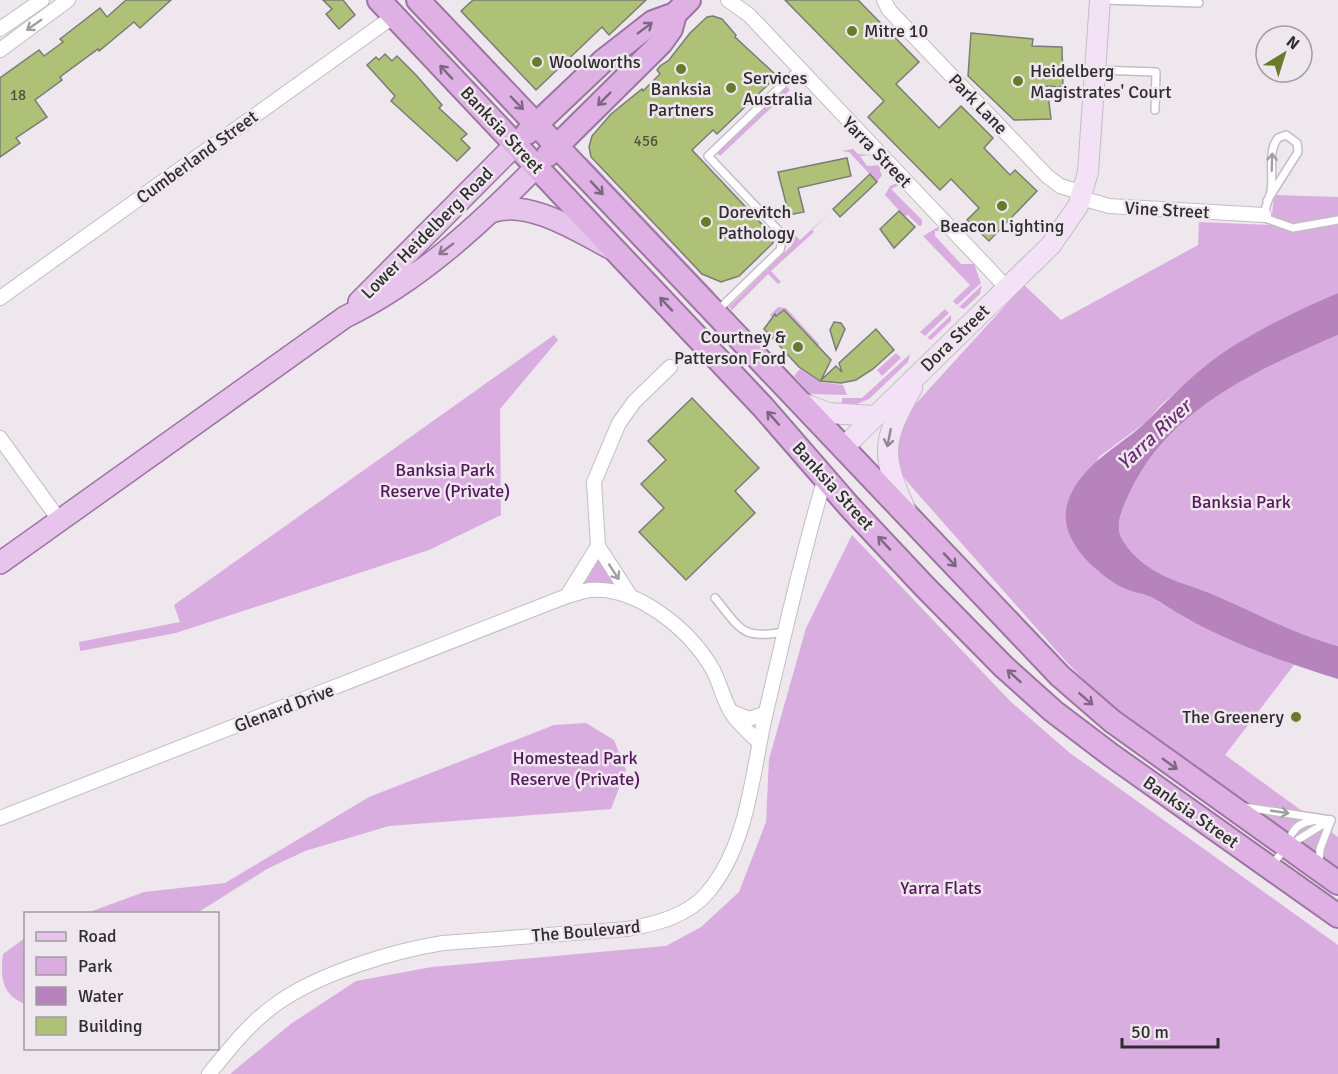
<svg xmlns="http://www.w3.org/2000/svg" width="1338" height="1074" font-family="Signika,sans-serif">
<rect width="100%" height="100%" fill="#eee7ee"/>
<!-- green -->
<g fill="#daade0">
<path d="M787,87l3,3 -70,66 -3,-3z"/>
<path d="M853,149l5,5 13,1 -11,1 7,10 14,-1 -1,6 2,4 -5,7 -28,-30 -8,-1z"/>
<path d="M586,157l128,135 -3,2 -128,-135z"/>
<path d="M897,183l2,2 -8,4 31,31v5l-3,1 -11,-11 -4,1 -19,-21 5,-9z"/>
<path d="M1274,195l64,2v96l-79,39 -39,23 -58,49 -16,18 -46,34 -33,50v18l7,20 48,44 29,9 36,22 107,46 -69,90 113,82v34l-160,-114 -74,-56 -42,-44 -152,-172 -10,-13 -6,-22 16,-40 114,-125 37,35 137,-75 1,-23 72,3z"/>
<path d="M833,210l-21,20 2,2 -43,39 10,11 -3,2 -10,-10 -36,36 -3,-3 63,-62 1,-8 -3,-7 10,10z"/>
<path d="M940,226l2,5h-7v5l26,28h13l7,19 -24,22 -4,-4 17,-16 -47,-49z"/>
<path d="M982,285l-2,9 -16,15 -5,-2z"/>
<path d="M778,307l8,1 33,36 -5,6 2,-5 -32,-35 -12,7 -2,-2z"/>
<path d="M945,309l4,4 -24,23 -5,-4z"/>
<path d="M951,315v6l-20,19 -4,-2z"/>
<path d="M554,335l4,5 -58,69 1,106 -72,35 -253,83 -96,18 -1,-9 101,-20 -6,-17z"/>
<path d="M1338,335v311c-45,-12 -87,-36 -131,-54 -20,-8 -40,-12 -58,-25 -11,-7 -22,-18 -28,-30 -6,-14 2,-30 8,-43 40,-85 128,-124 209,-159z"/>
<path d="M896,353l5,5 -19,18 -5,-6z"/>
<path d="M910,354l-2,8 -39,37 -27,11v-12h20z"/>
<path d="M800,369l20,13 23,3 4,10 -37,-1 -16,-18z"/>
<path d="M852,535l159,167 59,51 268,192v129h-1108l62,-51 64,-42 76,-14 234,-21 35,-19 38,-35 27,-70 3,-63 37,-131z"/>
<path d="M598,552l27,40 -52,-1z"/>
<path d="M586,723l28,17 12,30 -15,39 -222,17 -84,25 -38,18 -70,44h-110l57,-21 81,-9 144,-86 185,-72z"/>
<path d="M25,938v66c-23,-9 -25,-26 -22,-50z"/>
</g>
<!-- water -->
<path fill="#b683bd" d="M1338,293v42c-81,35 -170,74 -209,159 -6,13 -14,29 -8,43 6,12 17,23 28,30 18,13 38,17 58,25 44,18 86,42 131,54v33c-51,-16 -105,-35 -152,-61 -12,-6 -23,-15 -35,-21 -9,-4 -21,-5 -30,-10 -26,-15 -63,-47 -54,-82 11,-40 53,-58 80,-84 23,-23 47,-48 74,-67 36,-24 77,-44 117,-61z"/>
<!-- building -->
<g fill="#aec177" stroke="#7a7d75" stroke-width="1.5">
<path d="M126,0h45l-31,28 -6,-6 -35,29 -1,-2 -38,28 2,3 -27,20 12,17 -31,21 4,5 -20,14v-79l39,-28 5,6 19,-14 -3,-3 40,-31 7,9z"/>
<path d="M323,0h20l12,15 -16,14 -13,-15 6,-5z"/>
<path d="M473,0h173l-37,35 -7,-8 -66,63 -75,-79z"/>
<path d="M785,0h73l61,62 -23,22 43,44 22,-22 32,32 -9,10 26,27 5,-5 22,21 -48,50 -22,-21 12,-12 -28,-29 -11,11 -72,-73 16,-16z"/>
<path d="M713,16l9,3 14,16 -1,2 42,39 -60,58 -4,-4 -21,20 81,86v7l-34,33 -18,6 -19,-8 -111,-117 -2,-10 3,-11 19,-22 31,-25 1,2 17,-17 -3,-4 3,-4 9,-6 21,-27 17,-16z"/>
<path d="M971,33l62,6 -1,7 30,1 1,40 -16,-1 4,33 -37,1 -46,-44z"/>
<path d="M385,54l7,7 5,-5 19,19 26,30 -3,3 28,26 -6,5 9,9 -13,13 -66,-60 4,-5 -28,-31 9,-8 3,3z"/>
<path d="M847,158l4,18 -53,12 6,24 -15,3 -11,-43z"/>
<path d="M870,174l7,8 -37,35 -7,-8z"/>
<path d="M899,211l16,16 -21,21 -14,-19z"/>
<path d="M784,310l47,50 -10,20 15,-14 6,6 -3,-9 37,-34 18,21 -21,19 -17,11 -15,3 -21,-2 -21,-14 -35,-38 11,-15 1,2z"/>
<path d="M834,322l7,1 4,6 -9,21 -6,-20z"/>
<path d="M692,398l67,70 -24,23 20,22 -69,67 -47,-48 25,-24 -23,-24 25,-24 -18,-19z"/>
</g>
<g fill="none" stroke-linecap="round" stroke-linejoin="round">
<!-- service casing -->
<g stroke="#c3bdc4" stroke-width="10">
<g id="service">
<path d="M1103,0l96,3"/>
<path d="M1098,70l58,2 -1,38"/>
<path d="M1264,215c1,-8 5,-15 7,-24 3,-17 -4,-39 7,-53l8,-3 11,8 1,9 -31,49"/>
<path d="M1259,216l34,12 45,-8"/>
<path d="M717,311l63,-61 2,-9 -2,-9 -72,-76 91,-87"/>
<path d="M715,598c26,31 26,42 69,34"/>
<path d="M1244,807l87,13"/>
<path d="M1291,844l39,-24"/>
<path d="M1319,864l1,-15 11,-29"/>
<path d="M1271,866c4,-6 12,-13 15,-20 7,-17 11,-24 32,-26"/>
</g>
</g>
<!-- minor casing -->
<g stroke="#c3bdc4" stroke-width="16">
<g id="minor">
<path d="M728,0l21,15 258,273"/>
<path d="M884,0l5,10 158,166 13,10 23,7"/>
<path d="M0,29l42,-29"/>
<path d="M0,50l68,-50"/>
<path d="M1081,198l28,8 155,9"/>
<path d="M0,298l394,-282"/>
<path d="M0,438l60,83"/>
<path d="M567,596l31,-50"/>
<path d="M631,597l-33,-51 -4,-64 25,-59 15,-21 36,-35"/>
<path d="M732,712l17,7 17,-6"/>
<path d="M0,818l567,-222c8,-2 16,-5 23,-6 48,-4 101,41 123,80 7,13 10,29 18,42 7,12 18,21 28,30"/>
<path d="M209,1074c21,-26 42,-53 70,-72 42,-29 114,-51 164,-59l184,-14c29,-5 61,-13 81,-37 40,-48 44,-117 57,-176 19,-79 36,-159 60,-238"/>
</g>
</g>
<!-- secondary casing -->
<g stroke="#c3bdc4" stroke-width="22">
<g id="secondary">
<path d="M799,402l30,11 45,3"/>
<path d="M843,448l208,-203 27,-39 10,-34 12,-172"/>
<path d="M906,511c-25,-56 -25,-69 6,-123"/>
</g>
</g>
<!-- primary casing -->
<g stroke="#9c75a1" stroke-width="24">
<g id="primary">
<path d="M491,212c36,-14 87,19 119,36"/>
<path d="M359,302l156,-157"/>
<path d="M0,563l345,-246c73,-35 135,-93 191,-150"/>
</g>
</g>
<!-- trunk casing -->
<g stroke="#9c75a1" stroke-width="26">
<g id="trunk">
<path d="M379,0l384,407 86,99 76,81 79,80 49,44 58,44 227,161"/>
<path d="M418,0l642,676 52,45 226,162"/>
<path d="M527,133l76,-72 50,-39 22,-8 14,-14"/>
<path d="M548,155l113,-112 10,-14 4,-15"/>
</g>
</g>
<!-- service -->
<use href="#service" stroke="#fff" stroke-width="7"/>
<!-- minor -->
<use href="#minor" stroke="#fff" stroke-width="14"/>
<!-- secondary -->
<use href="#secondary" stroke="#f3e1f5" stroke-width="20"/>
<!-- primary -->
<use href="#primary" stroke="#e6c4eb" stroke-width="21"/>
<!-- trunk -->
<use href="#trunk" stroke="#deb0e4" stroke-width="22"/>
</g>
<!-- one-way arrows -->
<defs><path id="oneway-shaft" d="M-6 0H5M1.5-3L5.5 0L1.5 3" fill="none" stroke-width="1.6" stroke-linecap="round" stroke-linejoin="round" transform="scale(1.5)"/></defs>
<g stroke="#a1a0a1">
<use href="#oneway-shaft" transform="translate(34 25) rotate(145)"/>
<use href="#oneway-shaft" transform="translate(1272 162) rotate(-88)"/>
<use href="#oneway-shaft" transform="translate(614 572) rotate(57)"/>
<use href="#oneway-shaft" transform="translate(1280 812) rotate(8)"/>
</g>
<g stroke="#7e6780">
<use href="#oneway-shaft" transform="translate(645 28) rotate(-37)"/>
<use href="#oneway-shaft" transform="translate(446 72) rotate(-133)"/>
<use href="#oneway-shaft" transform="translate(604 99) rotate(135)"/>
<use href="#oneway-shaft" transform="translate(517 103) rotate(46)"/>
<use href="#oneway-shaft" transform="translate(597 188) rotate(47)"/>
<use href="#oneway-shaft" transform="translate(666 304) rotate(-133)"/>
<use href="#oneway-shaft" transform="translate(773 418) rotate(-132)"/>
<use href="#oneway-shaft" transform="translate(884 543) rotate(-133)"/>
<use href="#oneway-shaft" transform="translate(950 560) rotate(47)"/>
<use href="#oneway-shaft" transform="translate(1014 676) rotate(-138)"/>
<use href="#oneway-shaft" transform="translate(1086 699) rotate(41)"/>
<use href="#oneway-shaft" transform="translate(1170 764) rotate(36)"/>
</g>
<use stroke="#8a788d" href="#oneway-shaft" transform="translate(446 249) rotate(143)"/>
<use stroke="#918692" href="#oneway-shaft" transform="translate(889 438) rotate(101)"/>
<!-- markers -->
<g fill="#697b2b" stroke="#eee7ee" stroke-width="2">
<circle cx="852" cy="31" r="6"/>
<circle cx="537" cy="62" r="6"/>
<circle cx="681" cy="69" r="6"/>
<circle cx="1018" cy="81" r="6"/>
<circle cx="731" cy="88" r="6"/>
<circle cx="1002" cy="206" r="6"/>
<circle cx="706" cy="222" r="6"/>
<circle cx="798" cy="347" r="6"/>
<circle cx="1296" cy="717" r="6"/>
</g>
<g text-anchor="middle" dominant-baseline="central" stroke-width="5" stroke-linejoin="round" paint-order="stroke">
<!-- number labels -->
<g font-size="15" fill="#4f5141">
<text x="18" y="95">18</text>
<text x="646" y="141">456</text>
</g>
<!-- poi labels -->
<g font-size="18" fill="#2f2c2f" stroke="#eee7ee" text-anchor="start">
<text x="864" y="31">Mitre 10</text>
<text x="549" y="62">Woolworths</text>
<text x="1030" y="71">Heidelberg<tspan x="1030" dy="21">Magistrates' Court</tspan></text>
<text x="743" y="78">Services<tspan x="743" dy="21">Australia</tspan></text>
<text x="681" y="89" text-anchor="middle">Banksia<tspan x="681" dy="21">Partners</tspan></text>
<text x="718" y="212">Dorevitch<tspan x="718" dy="21">Pathology</tspan></text>
<text x="1002" y="226" text-anchor="middle">Beacon Lighting</text>
<text x="786" y="337" text-anchor="end">Courtney &amp;<tspan x="786" dy="21">Patterson Ford</tspan></text>
<text x="1284" y="717" text-anchor="end">The Greenery</text>
</g>
<!-- street labels -->
<g font-size="18" fill="#2f2c2f" stroke="#eee7ee">
<text transform="translate(978 104) rotate(46)">Park Lane</text>
<text transform="translate(502 130) rotate(47)">Banksia Street</text>
<text transform="translate(877 152) rotate(46)">Yarra Street</text>
<text transform="translate(197 157) rotate(-36)">Cumberland Street</text>
<text transform="translate(1167 210) rotate(3)">Vine Street</text>
<text transform="translate(427 233) rotate(-45)">Lower Heidelberg Road</text>
<text transform="translate(955 338) rotate(-44)">Dora Street</text>
<text transform="translate(833 486) rotate(48)">Banksia Street</text>
<text transform="translate(284 708) rotate(-21)">Glenard Drive</text>
<text transform="translate(1191 812) rotate(35)">Banksia Street</text>
<text transform="translate(586 931) rotate(-5)">The Boulevard</text>
</g>
<!-- park labels -->
<g font-size="18" fill="#55165d" stroke="#eee7ee">
<text x="445" y="470">Banksia Park<tspan x="445" dy="21">Reserve (Private)</tspan></text>
<text x="1241" y="502">Banksia Park</text>
<text x="575" y="758">Homestead Park<tspan x="575" dy="21">Reserve (Private)</tspan></text>
<text x="941" y="888">Yarra Flats</text>
</g>
<!-- water labels -->
<g font-size="20" font-style="italic" fill="#6b2d74" stroke="#eee7ee">
<text transform="translate(1154 435) rotate(-43)">Yarra River</text>
</g>
</g>
<!-- legend -->
<rect x="24" y="912" width="195" height="138" fill="#eee7ee" stroke="#a29ca2" stroke-width="1.5"/>
<rect x="36" y="932" width="30" height="9" fill="#e6c4eb" stroke="#a29ca2" stroke-width="1.5"/>
<text x="78" y="942" font-size="18" fill="#2f2c2f">Road</text>
<rect x="36" y="957" width="30" height="18" fill="#daade0" stroke="#a29ca2" stroke-width="1.5"/>
<text x="78" y="972" font-size="18" fill="#2f2c2f">Park</text>
<rect x="36" y="987" width="30" height="18" fill="#b683bd" stroke="#a29ca2" stroke-width="1.5"/>
<text x="78" y="1002" font-size="18" fill="#2f2c2f">Water</text>
<rect x="36" y="1017" width="30" height="18" fill="#aec177" stroke="#a29ca2" stroke-width="1.5"/>
<text x="78" y="1032" font-size="18" fill="#2f2c2f">Building</text>
<!-- north arrow -->
<g transform="translate(1284 54) rotate(38)"><circle r="28" fill="#eee7ee" stroke="#a29ca2" stroke-width="1.5"/>
<path d="M0-4.5L10 22L0 15L-10 22Z" fill="#697b2b"/>
<text y="-9" font-size="16" font-weight="bold" text-anchor="middle" fill="#2f2c2f">N</text>
</g>
<!-- scale -->
<path d="M1122 1038v9h96v-9" fill="none" stroke="#2f2c2f" stroke-width="3"/>
<text x="1131" y="1038" font-size="18" fill="#2f2c2f" stroke="#eee7ee" stroke-width="4.5" paint-order="stroke">50 m</text>
</svg>
